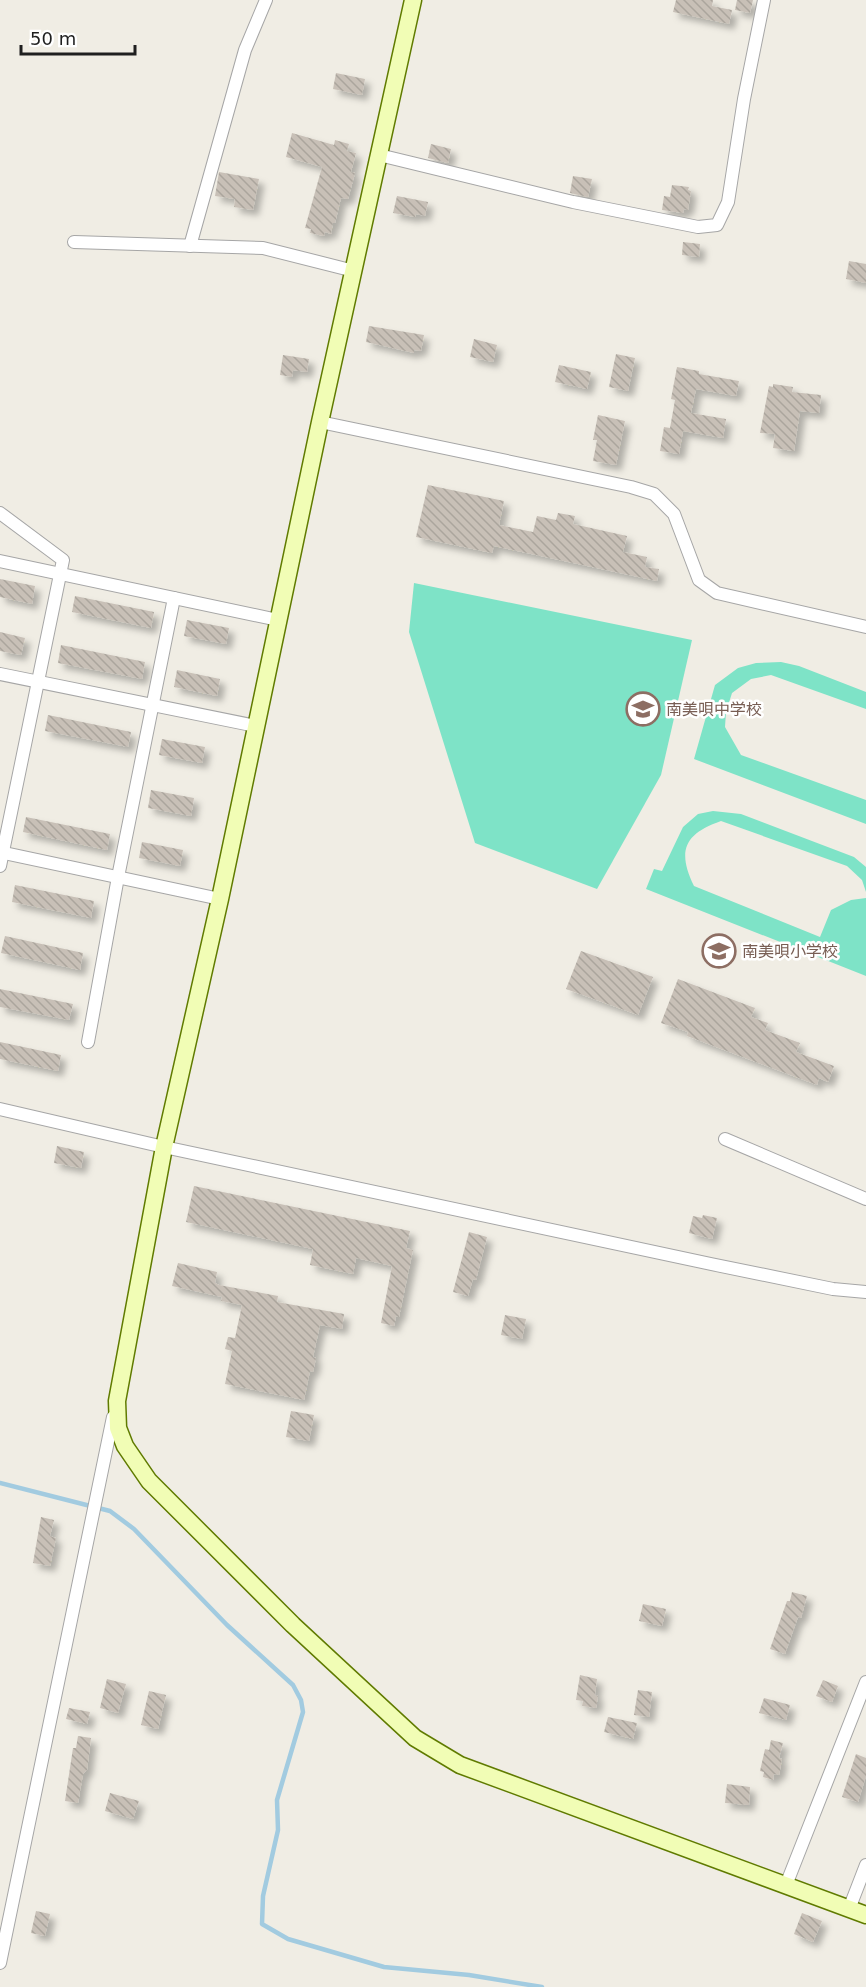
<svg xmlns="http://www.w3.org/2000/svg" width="866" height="1987" font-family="'DejaVu Sans','Noto Sans JP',sans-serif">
<defs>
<pattern id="building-back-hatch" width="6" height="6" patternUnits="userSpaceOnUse" patternTransform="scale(1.5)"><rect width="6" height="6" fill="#c8c0b7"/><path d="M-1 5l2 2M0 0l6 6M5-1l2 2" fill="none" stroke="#aba59d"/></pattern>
<filter id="shadow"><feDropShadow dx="5.5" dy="5.5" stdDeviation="3" flood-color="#0004"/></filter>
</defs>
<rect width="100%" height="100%" fill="#f0ede4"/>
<!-- pitch -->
<g fill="#7ee3c7">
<path d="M414,583l278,57 -31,135 -64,114 -122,-46 -66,-211z"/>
<path d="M781,662l18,4 67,26v17l-95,-34 -20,4 -19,14 -6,19 -1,15 16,28 125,45v24l-172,-65 21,-74 23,-17 18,-5z"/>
<path d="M713,811l28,3 113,43 12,10v25l-4,-12 -15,-14 -126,-45c-37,13 -44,30 -27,65l126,51 11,-27 20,-10 15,-2v78l-220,-87 8,-20 8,2 21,-44 15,-13z"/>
</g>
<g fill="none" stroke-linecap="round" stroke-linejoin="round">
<!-- stream -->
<path stroke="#a2cbe0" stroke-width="4.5" d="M0,1483l110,28 24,18 93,96 66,60 8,15 2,12 -26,88 1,30 -15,66 -1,28 26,15 96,28 85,8 73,12"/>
</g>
<!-- building -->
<g fill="url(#building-back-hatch)" filter="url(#shadow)">
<path d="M676,0h37l-1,6 20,4 -3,14 -56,-12z"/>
<path d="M737,0h16l-3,13 -15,-3z"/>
<path d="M336,73l29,6 -3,16 -29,-6z"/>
<path d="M292,133l42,12 1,-5 14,4 -2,7 9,2 -5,19 4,1 -7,26 -7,-1 -6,25h-2l-2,11 -6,-2 -1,4 -14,-3 1,-4 -6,-1 17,-61 -36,-10z"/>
<path d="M431,144l20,5 -3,14 -20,-5z"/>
<path d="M219,172l40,7 -6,31 -19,-3 1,-8 -20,-3z"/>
<path d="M573,176l19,3 -4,18 -18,-4z"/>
<path d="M672,185l17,2 -1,3 3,1 -3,19 -4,-1 -1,4 -21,-3 2,-14 6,1z"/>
<path d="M397,196l31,6 -3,14 -9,-2 -1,3 -22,-4z"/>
<path d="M683,242l17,2 -1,13 -17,-2z"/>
<path d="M849,261l17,3v19l-20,-4z"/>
<path d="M369,326l55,9 -3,16 -7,-1v3l-48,-11z"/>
<path d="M474,339l23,6 -4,17 -23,-5z"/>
<path d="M616,354l19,4 -7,33 -19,-4z"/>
<path d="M283,355l26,4 -2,13 -14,-2 -1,7 -12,-2z"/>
<path d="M559,365l32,7 -4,17 -32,-7z"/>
<path d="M677,367l22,4v3l40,7 -3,15 -40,-7 -5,24 35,6 -3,19 -40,-7 -4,23 -19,-3 4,-24 6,1 5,-28 -4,-1z"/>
<path d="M773,384l20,3 -1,5 29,3 -2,18 -19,-2 -6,40 -21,-3 2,-14 -15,-1 9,-47 4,1z"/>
<path d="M598,415l27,6 -9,44 -23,-4 4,-21h-4z"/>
<path d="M428,485l76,16 -5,24 34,7 4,-16 19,4 2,-7 17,3 -2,8 54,12 -4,16 24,5 -2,10 14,2 -2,12 -163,-35 -2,7 -76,-16z"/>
<path d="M0,579l35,7 -3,18 -32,-7z"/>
<path d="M75,596l79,16 -3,16 -79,-16z"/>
<path d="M187,620l42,8 -3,16 -42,-8z"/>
<path d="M0,632l25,6 -4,17 -21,-4z"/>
<path d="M61,645l84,17 -3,17 -84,-16z"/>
<path d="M177,670l43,9 -3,17 -43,-9z"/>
<path d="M48,715l83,17 -3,15 -83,-16z"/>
<path d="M162,739l43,8 -3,16 -43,-8z"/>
<path d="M151,790l43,8 -3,18 -43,-8z"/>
<path d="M26,817l84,17 -3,16 -84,-18z"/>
<path d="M142,842l41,8 -3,16 -41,-8z"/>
<path d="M15,885l79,16 -3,17 -79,-16z"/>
<path d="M5,936l78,17 -3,17 -79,-17z"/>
<path d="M581,951l72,26 -15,38 -72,-26z"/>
<path d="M678,979l77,29 -4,9 17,6 -3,7 35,13 -4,9 38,14 -6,16 -9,-4 -2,7 -130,-49 1,-4 -27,-9z"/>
<path d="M0,989l73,15 -4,16 -69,-13z"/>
<path d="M0,1042l61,13 -3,16 -58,-12z"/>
<path d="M57,1146l27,6 -3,16 -27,-5z"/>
<path d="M194,1186l216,45 -4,17 7,2 -14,67 -3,-1 -2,10 -13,-3 11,-57 -36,-8 -3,16 -43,-9 3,-16 -127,-27z"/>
<path d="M703,1215l14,3 -5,21 -23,-6 4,-17 9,2z"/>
<path d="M469,1232l18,5 -11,43 -3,-1 -5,17 -15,-4z"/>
<path d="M178,1263l39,9 -2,11 4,2 59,11 -1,6 67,12 -2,15 -22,-4 -7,32 3,1 -3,14 -3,-1 -6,29 -79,-16 7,-33 -7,-2 3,-12 7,1 7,-33 -21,-4 1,-4 -50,-11z"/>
<path d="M505,1315l21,4 -4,20 -21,-4z"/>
<path d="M291,1411l23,4 -5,26 -23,-4z"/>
<path d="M41,1517l13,3 -4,16 6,2 -6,28 -17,-3z"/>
<path d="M792,1592l15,4 -6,22 -3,-1 -13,37 -15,-5 17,-48h3z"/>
<path d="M643,1604l23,5 -4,17 -23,-5z"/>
<path d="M580,1675l17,4 -2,16 3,1 -2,12 -14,-2 1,-5 -7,-1z"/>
<path d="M107,1679l19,5 -8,29 -18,-5z"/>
<path d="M823,1680l15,6 -6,16 -16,-6z"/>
<path d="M638,1690l14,2 -3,25 -15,-2z"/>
<path d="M149,1691l17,4 -8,34 -17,-4z"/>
<path d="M764,1698l26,7 -4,15 -27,-7z"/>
<path d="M69,1708l21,4 -3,12 -21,-5z"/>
<path d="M608,1717l29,6 -4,16 -29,-7z"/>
<path d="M78,1736l13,2 -4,32 -4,4 -5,29 -13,-2 8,-53h3z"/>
<path d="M771,1740l12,3 -4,15 3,1 -3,16 -5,-1 -1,6 -10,-3 1,-5 -4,-1 5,-22 4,1z"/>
<path d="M856,1754l10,4v18l-8,26 -16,-5z"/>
<path d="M727,1784l23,3 -1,18 -24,-2z"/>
<path d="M110,1793l29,8 -6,18 -28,-8z"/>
<path d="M36,1911l14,3 -5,22 -14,-3z"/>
<path d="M802,1913l20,8 -9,21 -19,-8z"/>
</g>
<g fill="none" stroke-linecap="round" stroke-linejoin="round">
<!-- street casing -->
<g stroke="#a6a6a6" stroke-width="14">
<g id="street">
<path d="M379,155l194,47 125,25 19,-2 11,-23 16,-103 20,-99"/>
<path d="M74,242l189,6 91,23"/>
<path d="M190,246l55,-196 21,-50"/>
<path d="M320,422l311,65 23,7 20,20 25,66 18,13 149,34"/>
<path d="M0,513l63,47 -63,306"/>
<path d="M0,561l278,59"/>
<path d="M0,674l256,52"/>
<path d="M0,852l220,47"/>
<path d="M88,1042l30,-165 56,-279"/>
<path d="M0,1109l164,38 547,117 122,25 33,3"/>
<path d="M725,1139l141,60"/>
<path d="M786,1885l80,-203"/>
<path d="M849,1909l17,-44"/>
<path d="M0,1963l113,-546"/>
</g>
</g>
<!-- secondary casing -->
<g stroke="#607b00" stroke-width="19">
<path id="secondary" d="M413,0l-93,422 -100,477 -56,248 -47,254 1,27 7,18 24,35 144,144 122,113 45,27 406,150"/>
</g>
<!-- street -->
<use href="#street" stroke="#fff" stroke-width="12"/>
<!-- secondary -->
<use href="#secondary" stroke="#f1fdb5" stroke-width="16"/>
</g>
<!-- icons -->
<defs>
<g id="school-ring" transform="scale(1.725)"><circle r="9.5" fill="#fff" stroke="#8d6e63" stroke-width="1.5"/><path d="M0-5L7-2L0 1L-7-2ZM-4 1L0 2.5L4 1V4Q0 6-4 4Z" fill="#8d6e63"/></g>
</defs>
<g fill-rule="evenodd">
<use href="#school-ring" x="643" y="709"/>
<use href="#school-ring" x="719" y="951"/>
</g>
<g text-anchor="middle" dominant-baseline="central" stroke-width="5" stroke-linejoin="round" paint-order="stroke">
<!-- education labels -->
<g font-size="16" fill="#785e54" stroke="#fff" text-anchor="start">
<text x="666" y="709">南美唄中学校</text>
<text x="742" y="951">南美唄小学校</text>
</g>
</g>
<!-- scale -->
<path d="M21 45v9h114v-9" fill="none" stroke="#1f1f1f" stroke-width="3"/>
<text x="30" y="45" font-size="18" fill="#1f1f1f" stroke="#ffffff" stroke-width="4.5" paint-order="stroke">50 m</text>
</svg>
